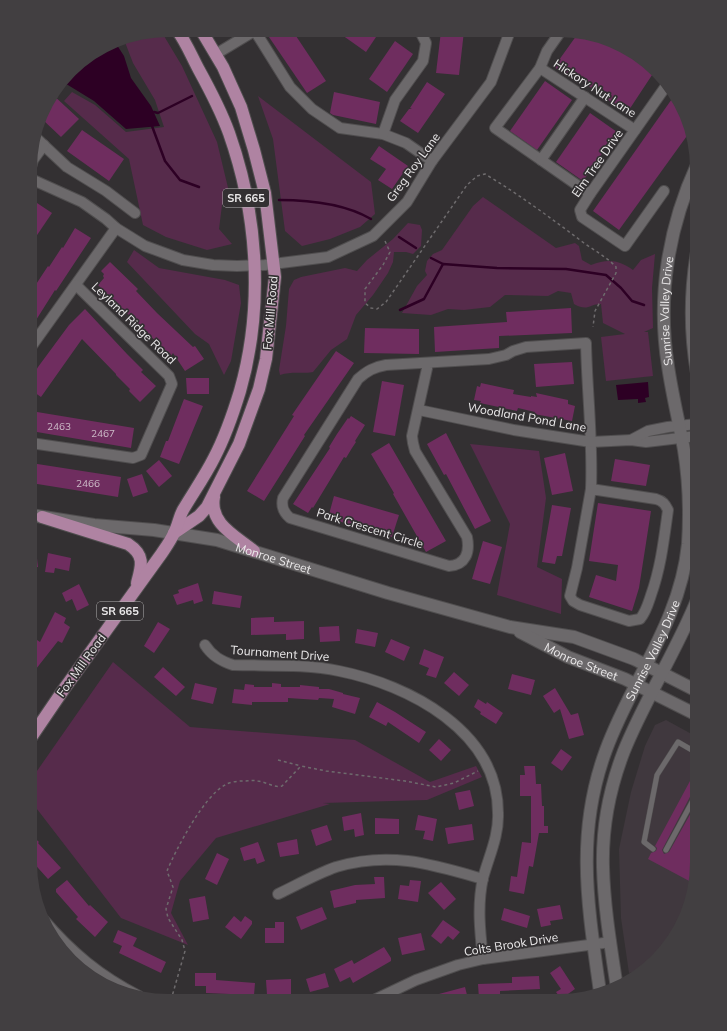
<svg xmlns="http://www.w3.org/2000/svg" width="727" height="1031" font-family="Mulish,sans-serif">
<rect width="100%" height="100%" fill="#333032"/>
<!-- built -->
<path fill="#40383e" d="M666,720l31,17v136l-23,67 -35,31 -10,2 -8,-55 -2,-69 12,-57 14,-46 10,-21z"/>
<!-- green -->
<g fill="#562b4b">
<path d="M161,31l21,35 35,76 13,54 -8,9 -3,24 13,15 -25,6 -41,-13 -23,-12 -14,-66 -65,-58 8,-9 23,13 31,27 38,-5 -9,-27 -22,-37 -10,-26z"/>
<path d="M258,96l113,86 4,32 -15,13 -30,12 -28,7 -17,-15 -12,-92z"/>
<path d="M483,197l73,51 19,-5 4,3 3,14 9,5c16,-6 27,-6 42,5l8,-10 14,-6 -3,34 1,40 -9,4h4l5,44 -47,5 -5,-44 24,-3 -22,-11 -2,-19c-12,0 -13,8 -27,0l-3,-11 -13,-2 -10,5 -43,-1 -15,12 -26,3 -16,-1 -17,6 -29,-2 15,-27 10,-11 -2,-4 2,-10 6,-7 9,-4 31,-44z"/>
<path d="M408,223l12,2 2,5 -1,16 -8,8 -7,-2h-12l-1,10 -5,11 -15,22 -17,20 -9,24 -16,11 -18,22c-12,2 -21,-1 -33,3l-1,-5 7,-44 3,-37 5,-9 7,-3 44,-9 12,3 10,-11 26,-21z"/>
<path d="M134,250l25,18 66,12 14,5 2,18 -10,58 -7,14 -15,-31 -14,-10 -68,-72z"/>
<path d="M470,444l69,7 7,47 -9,69 25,12 -1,35 -64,-19 13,-71z"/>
<path d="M113,662l77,65 165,13 75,42 46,-16 6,11 -55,23 -104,3 7,1 -114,34 -36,43 -9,32 17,32 -67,-27 -91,-118v-19z"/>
</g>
<!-- water -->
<g fill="#2d0024">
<path d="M115,42l9,14 7,22 20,28 9,20 -34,3 -32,-28 -31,-19 14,-18z"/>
<path d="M648,382l1,15 -4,1 1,4 -8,1v-4l-20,1 -2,-15z"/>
</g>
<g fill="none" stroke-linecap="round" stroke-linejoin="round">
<!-- stream -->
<g stroke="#2d0024" stroke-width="2.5">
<path d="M154,112l4,1 34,-17"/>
<path d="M152,126l13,35 15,19 19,7"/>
<path d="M279,200c30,0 66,4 92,19"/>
<path d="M399,237l17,11"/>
<path d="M431,258l12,6"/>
<path d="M400,310l24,-11 19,-35 54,4 69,1 40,6 15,13 11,13 12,4"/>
</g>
</g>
<!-- building -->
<g fill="#6f2d5f">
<path d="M279,30h13l34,51 -19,12 -38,-56z"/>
<path d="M335,30l45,1 -14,21z"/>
<path d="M441,31h23l-5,44 -23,-2z"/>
<path d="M579,32l53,22 17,11 5,7 -27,41 -54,-38 -2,3 -17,-11z"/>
<path d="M395,41l18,13 -26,38 -18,-13z"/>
<path d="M545,81l27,19 -35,50 -27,-19z"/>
<path d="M427,82l18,12 -27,39 -18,-12 9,-12h3l-2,-1z"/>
<path d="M334,92l46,10 -4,22 -43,-9 -3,-2z"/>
<path d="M52,94l27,25 -18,18 -19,-18 6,-20z"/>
<path d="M674,96l9,11 6,26 -70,97 -26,-19z"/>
<path d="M590,113l27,19 -34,49 -27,-19z"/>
<path d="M82,130l42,29 -15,22 -42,-30z"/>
<path d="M379,146l29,20 -16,23 -14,-9 8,-11 -16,-10z"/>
<path d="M31,199l21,14 -21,31z"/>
<path d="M75,228l16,10 -35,53 -1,-1 -24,38v-36l17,-26 1,1 13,-20 1,1z"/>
<path d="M110,262l28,27 -2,2 21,22 36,34 2,-1 9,13 -19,12 -12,-18 -2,3 -73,-71 6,-7 -1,-2 1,-2 -3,-3z"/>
<path d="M571,308l1,25 -73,3v12l-64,4 -1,-25 73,-5 -1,-10z"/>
<path d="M85,309l42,45 16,16 -2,2 15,14 -16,16 -11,-11 1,-2 -14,-14v-1l-34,-35 -41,58 -10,-7v-11l7,-12 31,-42z"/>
<path d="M365,328l54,1v25l-55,-1z"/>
<path d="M336,351l18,12 -50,72 1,1 -41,65 -17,-10 47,-75 -2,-1z"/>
<path d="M572,362l2,22 -38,3 -2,-23z"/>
<path d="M186,378h23v16h-22z"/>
<path d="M382,381l22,4 -9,51 -22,-4z"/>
<path d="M481,383l33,7 -1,4 18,3v-1l6,1 -1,-4 32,7v4l7,2 -3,15 -38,-7 1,-2 -17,-4 -1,3 -37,-8 1,-2 -7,-1 3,-14 3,1z"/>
<path d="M184,399l19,7 -24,58 -19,-7 6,-16h2z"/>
<path d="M31,411l103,17 -3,20 -100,-17z"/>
<path d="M351,416l14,9 -10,16 1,1 -4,6 -6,10 -2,-1 -31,51 -1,-1 -4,6 -15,-9 37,-56 -1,-1 8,-13 11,-16 1,1z"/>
<path d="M446,433l45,88 -16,8 -29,-55 -2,1 -17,-31z"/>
<path d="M389,443l57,98 -20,11 -33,-58 1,-1 -23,-39z"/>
<path d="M565,453l8,38 -21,4 -8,-37z"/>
<path d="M615,459l35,6 -4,21 -35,-5z"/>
<path d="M159,460l13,16 -13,11 -13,-16z"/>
<path d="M31,463l90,14 -3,20 -87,-14z"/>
<path d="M142,474l6,18 -15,5 -6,-18z"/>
<path d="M334,496l65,19 -7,22 -64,-19z"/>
<path d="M598,503l53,8 -12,77 -7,23 -43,-14 7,-22 20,6 2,-16 -29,-4z"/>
<path d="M552,505l19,3 -9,48h-5l-2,8 -13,-2z"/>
<path d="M483,541l19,6 -12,37 -18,-5z"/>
<path d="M35,542l3,25 -8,1 1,-25z"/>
<path d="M48,553l23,5 -2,13 -14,-3 -1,5 -9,-1z"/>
<path d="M198,583l5,18 -9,3 -1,-4 -16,5 -4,-10 6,-2 -1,-3z"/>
<path d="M79,584l10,21 -12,6 -5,-12 -6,3 -4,-9z"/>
<path d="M214,591l28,5 -2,12 -28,-4z"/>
<path d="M55,612l11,6 -2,5 6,4 -8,16 -4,-2 -22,28 -6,-4v-17l7,-8 3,2z"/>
<path d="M274,617v5l30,-1v18l-18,1v-6l-35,1v-17z"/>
<path d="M158,622l12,7 -16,24 -10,-7z"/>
<path d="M339,626l1,15 -20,1 -1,-15z"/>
<path d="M357,629l21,4 -3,14 -20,-4z"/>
<path d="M391,639l19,8 -6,14 -19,-9z"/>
<path d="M424,649l20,8 -8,21 -10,-3 3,-7 -10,-4z"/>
<path d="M163,667l22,20 -9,9 -22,-19z"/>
<path d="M454,672l15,13 -10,11 -15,-13z"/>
<path d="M512,674l23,6 -4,15 -23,-6z"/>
<path d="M195,683l22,5 -4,16 -22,-5z"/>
<path d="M272,683l9,1v3h19v-2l19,2v2h10l14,4v1l17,4 -5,16 -23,-7 2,-8 -15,-1 -1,2 -30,-2v4h-36v3l-20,-2 2,-14 10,1 1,-6 9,1v2h18z"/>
<path d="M555,688l16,27 7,-2 6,22 -15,4 -9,-30 -6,4 -11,-17z"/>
<path d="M478,699l8,5 1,-2 16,11 -7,11 -16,-10 1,-2 -7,-5z"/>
<path d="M377,702l18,10 31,20 -7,11 -31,-21 -2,4 -17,-9z"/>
<path d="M439,739l12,11 -10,11 -12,-11z"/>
<path d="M561,749l11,8 -10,14 -11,-8z"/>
<path d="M524,766h11l1,18h5l1,22h2v20h4v7h-9l-6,34 -4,-1 -5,28 -15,-3 2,-15 6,1 5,-35 9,1v-47h-11v-21h5z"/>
<path d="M697,768v21l-4,2 -31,59 2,4 5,-2 28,-50v71l-4,10 -45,-24 3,-6 5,-2 1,-3 -2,-2z"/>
<path d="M470,790l4,16 -15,4 -4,-17z"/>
<path d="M361,813l3,22 -9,2 -1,-8 -10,2 -2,-14z"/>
<path d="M418,815l19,4 -4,22 -10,-2 2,-8 -10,-1z"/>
<path d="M375,818l24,1v15h-24z"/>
<path d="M472,824l2,16 -26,4 -3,-16z"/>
<path d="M327,825l5,15 -16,6 -5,-16z"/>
<path d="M30,834l9,8 -1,1 23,25 -13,11 -18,-20z"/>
<path d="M297,839l2,15 -19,3 -3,-14z"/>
<path d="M258,842l7,19 -8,3 -2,-6 -11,3 -4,-13z"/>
<path d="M217,853l12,6 -12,26 -12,-6z"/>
<path d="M374,877h10l1,21 -29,2v3l-22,5 -4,-17 25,-6 20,-1z"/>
<path d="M67,880l22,26 1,-1 18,17 -13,15 -19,-18 2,-2 -22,-25v-3z"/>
<path d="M410,880l11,1 -3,21 -20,-3 2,-14 9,1z"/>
<path d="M441,882l15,17 -12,11 -16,-17z"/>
<path d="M205,896l4,23 -16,3 -4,-23z"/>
<path d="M560,905l3,14 -13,2 1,4 -10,2 -4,-18z"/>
<path d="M322,907l5,12 -26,11 -5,-13z"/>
<path d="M504,908l26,8 -3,12 -26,-8z"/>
<path d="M234,916l7,6 4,-6 7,5v3l-11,15 -16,-12z"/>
<path d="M443,920l17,12 -7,8 -5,-4 -7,8 -10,-8z"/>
<path d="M275,922h9v21h-19v-15h10z"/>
<path d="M118,930l19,8 -4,8 33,16 -5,11 -42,-20 3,-7 -9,-4z"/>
<path d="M421,933l4,17 -23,5 -4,-17z"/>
<path d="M384,947l7,11v3l-38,22 -3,-6 -10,5 -6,-13 18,-9 2,4z"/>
<path d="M560,966l15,23 -14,10 -5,-7 5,-3 -11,-16z"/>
<path d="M195,973h21v7l39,3 -1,12 -48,-2v-7h-11z"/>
<path d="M325,973l4,14 -19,5 -4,-13z"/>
<path d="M539,976l1,13 -40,2v7l-21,1 -1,-15 34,-1v-6z"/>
<path d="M291,979v15l-24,1 -1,-15z"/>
<path d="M465,987l3,12 -6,2h-37l14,-7z"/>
</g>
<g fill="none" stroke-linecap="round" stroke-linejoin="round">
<!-- lane casing -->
<g stroke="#504e4f" stroke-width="6">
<g id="lane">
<path d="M653,849l-9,-7 13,-67 21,-33 19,11"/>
<path d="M666,850l31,-57"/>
</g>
</g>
<!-- street casing -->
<g stroke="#504e4f" stroke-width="12">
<g id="street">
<path d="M255,31l35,56 22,22 28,19 43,6 23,9 26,18"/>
<path d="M561,31l-14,20 -7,17 -45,60 95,66"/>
<path d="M216,54l40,-24"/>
<path d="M540,68l95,62"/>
<path d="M383,134l12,-34 28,-39 3,-18 -6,-12"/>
<path d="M35,137l32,30 39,24 29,22"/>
<path d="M541,160l44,-63"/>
<path d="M31,167l2,-7 11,-15"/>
<path d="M31,179l51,23 24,17 10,9 29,18 38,14 30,5 24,1 28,-1 63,-8 45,-21 34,-34 25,-41 59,-79 19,-51"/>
<path d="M664,191l-39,55 -43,-29 -2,-7 10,-16 76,-108"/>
<path d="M31,347l85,-119"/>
<path d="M428,364l-16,72 1,7 2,8 52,86c3,15 -1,28 -18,29l-159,-48c-7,-6 -9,-12 -7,-20l75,-119c9,-8 16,-12 28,-14l103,-6 17,-4 7,-4 13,-4 60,-4c1,49 7,97 5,146"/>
<path d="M419,410l95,20 77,12 40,-2 15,2 51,-6"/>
<path d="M631,440l17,-9 20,-4 29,-3"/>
<path d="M31,443l102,15 8,-3 31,-71 -3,-8 -93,-91"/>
<path d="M591,489l65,10c7,2 9,5 12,11 -4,29 -7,57 -17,85 -3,9 -5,17 -11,24l-11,2 -49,-16 -7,-4 -3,-5 7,-28z"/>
<path d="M205,645c7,11 16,16 28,20 34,1 74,-1 106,6 70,14 159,60 159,142 1,23 -9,43 -15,65 -6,27 -3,54 0,81"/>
<path d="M278,894c19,-9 38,-20 58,-27 54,-16 95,-3 147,12"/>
<path d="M43,919c28,33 57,57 96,77"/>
<path d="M374,1000l42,-20 42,-15 25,-6 128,-17"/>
</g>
</g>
<!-- secondary casing -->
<g stroke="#504e4f" stroke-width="14">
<g id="secondary">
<path d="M697,373c-7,-40 -7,-80 0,-121"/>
<path id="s1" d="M31,515l63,10 60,5 63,10 171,53 122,34 64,10 60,22 63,32"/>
<path id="s2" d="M520,632l48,25 57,22 72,36"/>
<path d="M617,988c-6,-40 -13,-81 -14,-121 -1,-39 7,-80 21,-116 21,-52 52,-99 73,-151"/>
<path id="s3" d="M600,992c-12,-86 -25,-158 6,-242 26,-71 74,-127 82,-206 2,-31 1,-63 -4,-94 -5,-28 -12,-56 -16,-84 -11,-68 0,-138 29,-201"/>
</g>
</g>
<!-- primary casing -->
<g stroke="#504e4f" stroke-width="14">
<g id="primary">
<path d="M214,497c-5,27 22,39 40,54"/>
<path d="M42,517l86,27c17,11 14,21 9,39"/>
<path d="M174,533l25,-17 8,-9 32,-63 20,-55 7,-30 9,-82 -10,-84 -11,-43 -13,-43 -18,-40 -22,-37"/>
<path d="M30,739l34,-50 98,-136c4,-6 9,-13 12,-20 4,-7 5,-16 9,-23 10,-17 22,-34 31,-52 11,-21 19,-44 26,-67 24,-84 18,-176 -11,-258 -8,-22 -19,-43 -30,-63 -7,-13 -13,-28 -22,-40"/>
</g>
</g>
<!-- path -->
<g stroke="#6e6b6d" stroke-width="1.5" stroke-dasharray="3 3" stroke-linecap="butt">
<path d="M385,241l5,11 -7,13 -18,24v14l6,5 6,1 9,-7 81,-117 10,-9 8,-2c35,21 67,45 99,69 11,8 23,14 32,24v6l-21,38 -2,16"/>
<path d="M278,760l23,6"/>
<path d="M171,1000l14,-49 -3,-11 -14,-22 -2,-9 7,-22 -6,-16c9,-22 37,-75 58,-86 4,-3 13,-4 18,-4 5,0 10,-1 15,0 8,1 16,7 24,5l19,-20 25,5 79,10 31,6 18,-4 24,-12"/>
</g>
<!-- lane -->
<use href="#lane" stroke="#6c696b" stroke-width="5"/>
<!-- street -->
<use href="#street" stroke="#6c696b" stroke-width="10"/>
<!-- secondary -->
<use href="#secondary" stroke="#6c696b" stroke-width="12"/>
<!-- primary -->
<use href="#primary" stroke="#af83a2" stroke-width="12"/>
</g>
<g text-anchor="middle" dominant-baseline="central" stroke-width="3.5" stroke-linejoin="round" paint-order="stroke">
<!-- number labels -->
<g font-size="10" fill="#ccbac7">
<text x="59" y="426">2463</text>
<text x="103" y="433">2467</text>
<text x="88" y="483">2466</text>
</g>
<!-- shield labels -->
<g fill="#333032" stroke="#b4b2b3" stroke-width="1">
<rect x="223" y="189" width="46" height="18" rx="3"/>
<rect x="97" y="602" width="46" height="18" rx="3"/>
</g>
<g font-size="11" font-weight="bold" fill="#ebe9ea">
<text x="246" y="198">SR 665</text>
<text x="120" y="611">SR 665</text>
</g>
<!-- street labels -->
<g font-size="12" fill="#ebe9ea" stroke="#333032">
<text transform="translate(595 88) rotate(33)">Hickory Nut Lane</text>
<text transform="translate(597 163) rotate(-55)">Elm Tree Drive</text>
<text transform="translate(413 167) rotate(-54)">Greg Roy Lane</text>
<text stroke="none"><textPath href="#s3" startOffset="703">Sunrise Valley Drive</textPath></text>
<text transform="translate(270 313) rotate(-85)">Fox Mill Road</text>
<text transform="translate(134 323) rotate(44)">Leyland Ridge Road</text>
<text transform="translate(527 417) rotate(10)">Woodland Pond Lane</text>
<text transform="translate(370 528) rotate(17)">Park Crescent Circle</text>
<text stroke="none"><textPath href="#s1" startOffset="247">Monroe Street</textPath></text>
<text stroke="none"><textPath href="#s3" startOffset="355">Sunrise Valley Drive</textPath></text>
<text transform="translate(280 653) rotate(4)">Tournament Drive</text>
<text stroke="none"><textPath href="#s2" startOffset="68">Monroe Street</textPath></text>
<text transform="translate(81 665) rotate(-54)">Fox Mill Road</text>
<text transform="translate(511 944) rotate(-9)">Colts Brook Drive</text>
</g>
</g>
<!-- crop -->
<path d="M0 0H727V1031H0ZM168 37H559A131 131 0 0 1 690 168V863A131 131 0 0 1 559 994H168A131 131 0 0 1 37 863V168A131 131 0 0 1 168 37Z" fill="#423f41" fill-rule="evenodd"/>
</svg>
